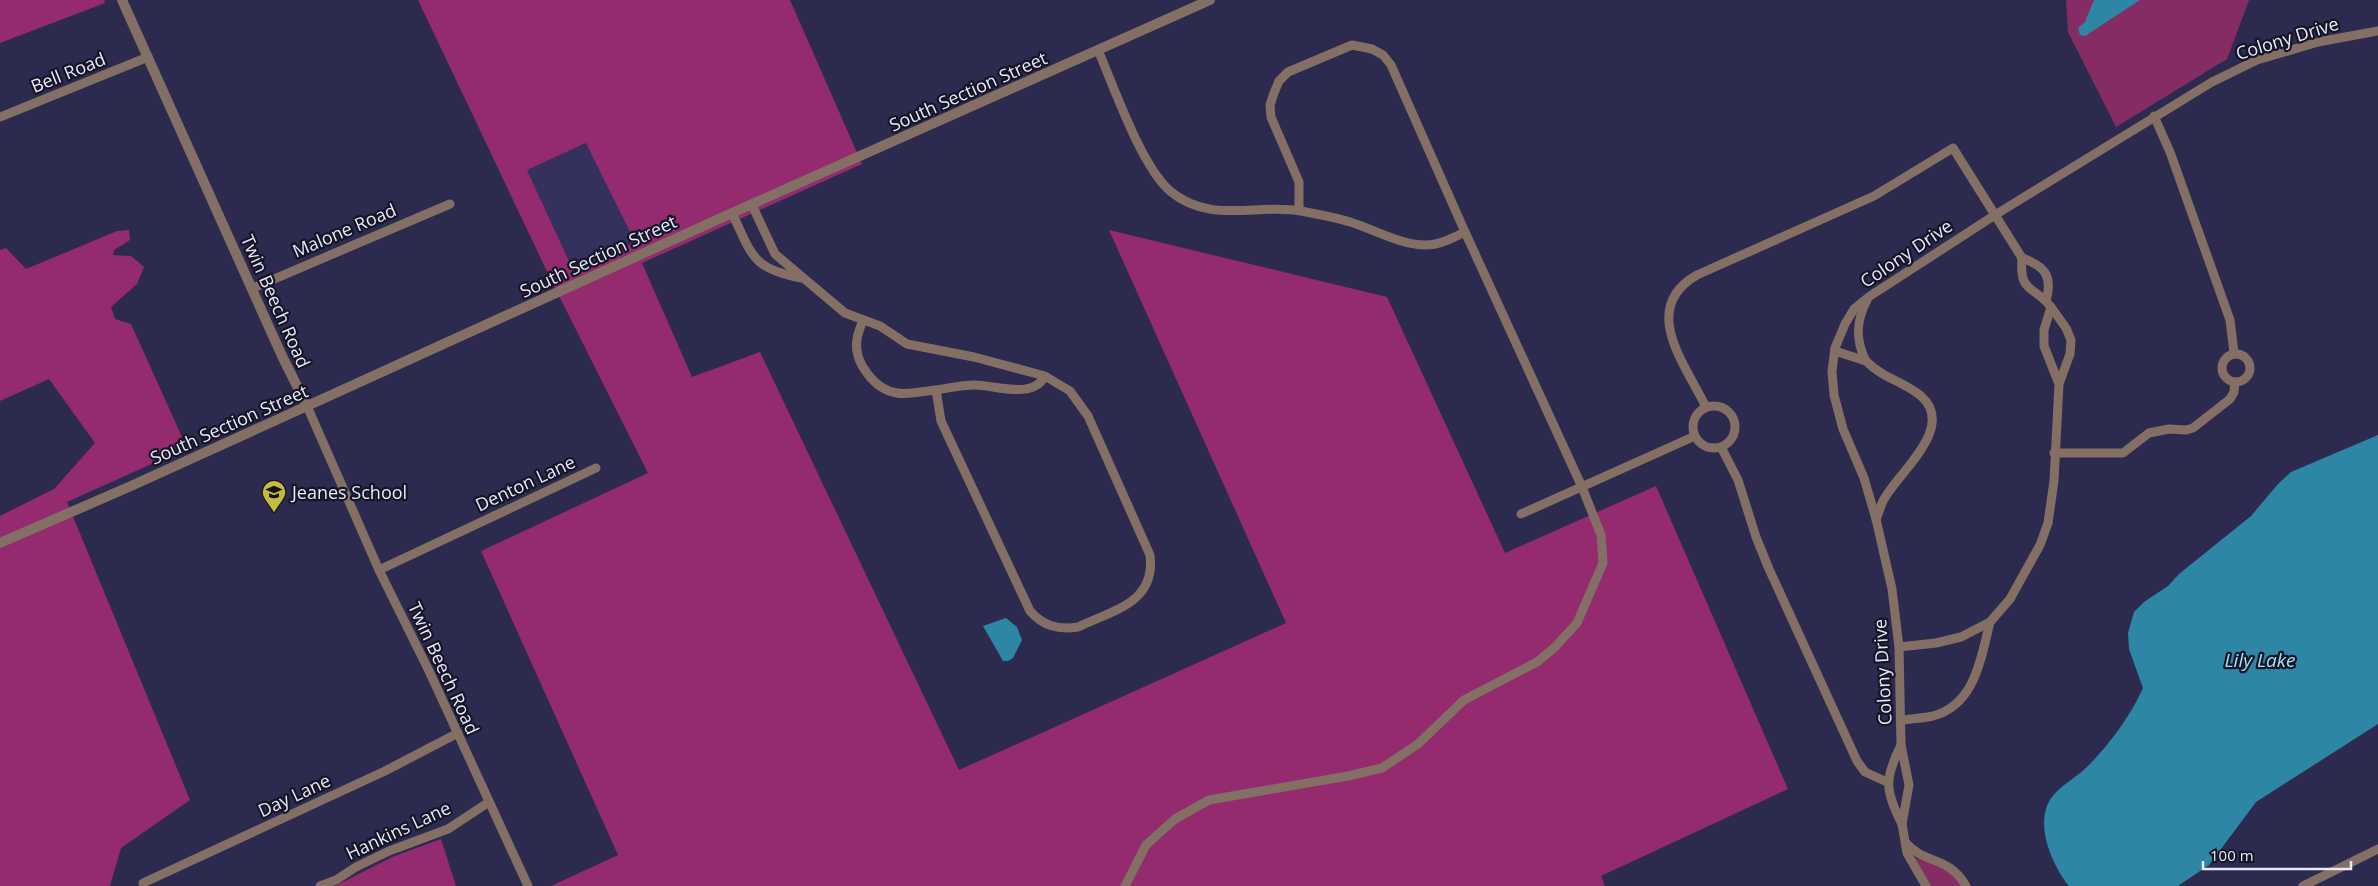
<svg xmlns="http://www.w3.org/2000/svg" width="2378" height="886" font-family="'Open Sans',sans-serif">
<rect width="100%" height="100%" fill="#2d2a50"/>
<!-- built -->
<path fill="#35315e" d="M587,143l48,99 -61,30 -47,-102z"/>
<!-- green -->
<g fill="#862c64">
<path d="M2066,0h183l-22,59 -111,68 -48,-95z"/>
<path d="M1915,858l31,10 16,18h-33l-15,-24z"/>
</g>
<!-- forest -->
<g fill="#932b6e" fill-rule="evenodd">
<path d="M0,0h104l1,3 -105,40z"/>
<path d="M418,0h372l72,164 -220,99 50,114 68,-25 199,418 327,-147 -177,-393 278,67 118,256 151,-67 132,303 -187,87 4,10h-1054l67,-31 -137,-304 167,-78 -96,-191zM586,143l49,99 -61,30 -47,-102z"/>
<path d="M129,230l1,10 -16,10 -1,5 18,1 13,11 -7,17 -26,23 4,12 16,5 56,124 -120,54 123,298 -69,48 -11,38h-110v-370l54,-27 41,-46 -46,-64 -49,22v-151l6,-2 20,21 91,-38z"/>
<path d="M441,839l15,47h-121l57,-29z"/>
</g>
<!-- water -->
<g fill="#2e86a5">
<path d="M2094,0h46l-55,36 -5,-1 -2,-7 7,-6z"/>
<path d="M2378,435v289l-122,78 -47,63 -31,21h-109c-17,-21 -36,-64 -17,-89 10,-13 27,-21 38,-33 21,-22 41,-49 53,-76l-14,-39 -1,-16 6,-21 10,-10 24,-16 11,-12 72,-58 27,-32 13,-12z"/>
<path d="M1006,618l11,9 5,13 -9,18 -5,3h-5l-20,-35z"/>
</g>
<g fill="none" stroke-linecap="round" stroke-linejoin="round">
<!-- minor -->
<g stroke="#846f65" stroke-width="9">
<path d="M1098,50c16,37 43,116 72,141 41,34 86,12 131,20 16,3 33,6 49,11 23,7 50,23 76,23 13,0 27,-7 39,-13l-74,-167 -8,-10 -11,-6 -20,-4 -64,27 -9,9 -5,12 -4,12 1,12 28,65v29"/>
<path d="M2154,116l16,36 60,168 4,33"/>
<path d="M0,117l148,-60"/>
<path d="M752,205l23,49 70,59 35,13 27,18 67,13 71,19 25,15 18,25 62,139c6,48 -37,55 -72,72 -20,3 -35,-1 -48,-16l-89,-190 -5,-31c13,-2 26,-5 39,-5 19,0 58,15 70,-9"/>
<path d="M732,213c20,42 20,56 69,65"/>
<path d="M253,288l197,-84"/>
<path d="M2046,301c7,-25 -1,-35 -24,-43 -3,36 12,27 29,49"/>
<path d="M863,320c-2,6 -5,12 -6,19 -4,23 18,51 40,54 12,2 27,-2 39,-3"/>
<path d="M1835,351l31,10c-11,-21 -10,-40 1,-61"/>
<circle cx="2236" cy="368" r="14"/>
<path d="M1866,361c18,18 37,20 55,35 36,32 -24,77 -38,105 -3,6 -4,12 -7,18"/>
<circle cx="1714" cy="427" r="21"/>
<path d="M307,406l72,164 51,103 98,213"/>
<path d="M1706,407c-21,-43 -67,-99 -9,-132l177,-79 79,-48 69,110"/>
<path d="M1721,447l17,33 18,57 13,32 88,192 8,11 22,10"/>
<path d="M2054,453h69l26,-20 20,-4 17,1 7,-2 37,-29 4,-7 1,-10"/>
<path d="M1521,514l174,-78"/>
<path d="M379,570l217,-102"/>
<path d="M1899,647l37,-4 25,-6 29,-15 20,-23 30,-54 8,-22 6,-42 5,-97 11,-30 1,-14 -5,-12 -15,-21 -7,23v16l15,38"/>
<path d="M1902,720c10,-1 21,-2 31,-4 42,-11 48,-58 57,-94"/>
<path d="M1901,745c-17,34 -16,46 1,79"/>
<path d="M1906,843c19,22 42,12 60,43"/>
<path d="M143,883l242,-112 73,-38"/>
<path d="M320,886l16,-6 20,-13 33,-16 59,-22 41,-27"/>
<path d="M1125,886l21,-41 29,-26 34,-19 139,-24 34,-8 36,-24 46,-44 73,-38 17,-14 23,-25 26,-60 -2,-28 -19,-48 -117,-255"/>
<path d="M1926,886l-19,-33 -5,-29 7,-39 -8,-40 -2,-98 -7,-58 -16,-70 -12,-41 -21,-49 -9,-34 -2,-24 3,-23 10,-24 9,-15 16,-13 125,-81 217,-133 45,-22 61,-18 60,-11"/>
<path d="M2303,886l75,-37"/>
</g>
<!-- tertiary -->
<g stroke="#846f65" stroke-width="10">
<path d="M122,0l160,356 25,50"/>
<path d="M0,543l131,-57 601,-273 478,-213"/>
</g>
</g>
<!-- icons -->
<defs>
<g id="school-pin" transform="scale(1.25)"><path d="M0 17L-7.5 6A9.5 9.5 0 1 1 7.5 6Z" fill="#c5bc3d" stroke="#161526"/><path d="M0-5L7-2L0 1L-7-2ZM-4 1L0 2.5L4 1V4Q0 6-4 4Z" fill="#111"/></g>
</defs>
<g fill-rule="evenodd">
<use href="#school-pin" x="274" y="492"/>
</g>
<g text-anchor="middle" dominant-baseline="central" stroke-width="4.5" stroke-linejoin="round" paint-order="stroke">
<!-- street labels -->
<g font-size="18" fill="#e9e9fd" stroke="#161526">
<text transform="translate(2287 38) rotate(-17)">Colony Drive</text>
<text transform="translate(68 72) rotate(-22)">Bell Road</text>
<text transform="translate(968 91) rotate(-24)">South Section Street</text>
<text transform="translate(344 230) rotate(-23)">Malone Road</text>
<text transform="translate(1906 253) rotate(-34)">Colony Drive</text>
<text transform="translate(598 256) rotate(-25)">South Section Street</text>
<text transform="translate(276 301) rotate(66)">Twin Beech Road</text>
<text transform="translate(229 424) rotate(-24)">South Section Street</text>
<text transform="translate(525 483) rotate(-25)">Denton Lane</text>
<text transform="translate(444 668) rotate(65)">Twin Beech Road</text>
<text transform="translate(1882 672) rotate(-93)">Colony Drive</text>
<text transform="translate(294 795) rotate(-25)">Day Lane</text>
<text transform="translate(398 830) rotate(-25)">Hankins Lane</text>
</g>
<!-- poi labels -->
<g font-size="18" fill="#e9e9fd" stroke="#161526" text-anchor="start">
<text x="292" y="492">Jeanes School</text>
</g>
<!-- water labels -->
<g font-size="19" font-style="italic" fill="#a0e0fb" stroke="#161526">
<text x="2260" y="660">Lily Lake</text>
</g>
</g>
<!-- scale -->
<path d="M2203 861v8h148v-8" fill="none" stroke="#e9e9fd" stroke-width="2.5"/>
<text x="2210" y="861" font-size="15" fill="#e9e9fd" stroke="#161526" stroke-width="4" paint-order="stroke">100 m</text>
</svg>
